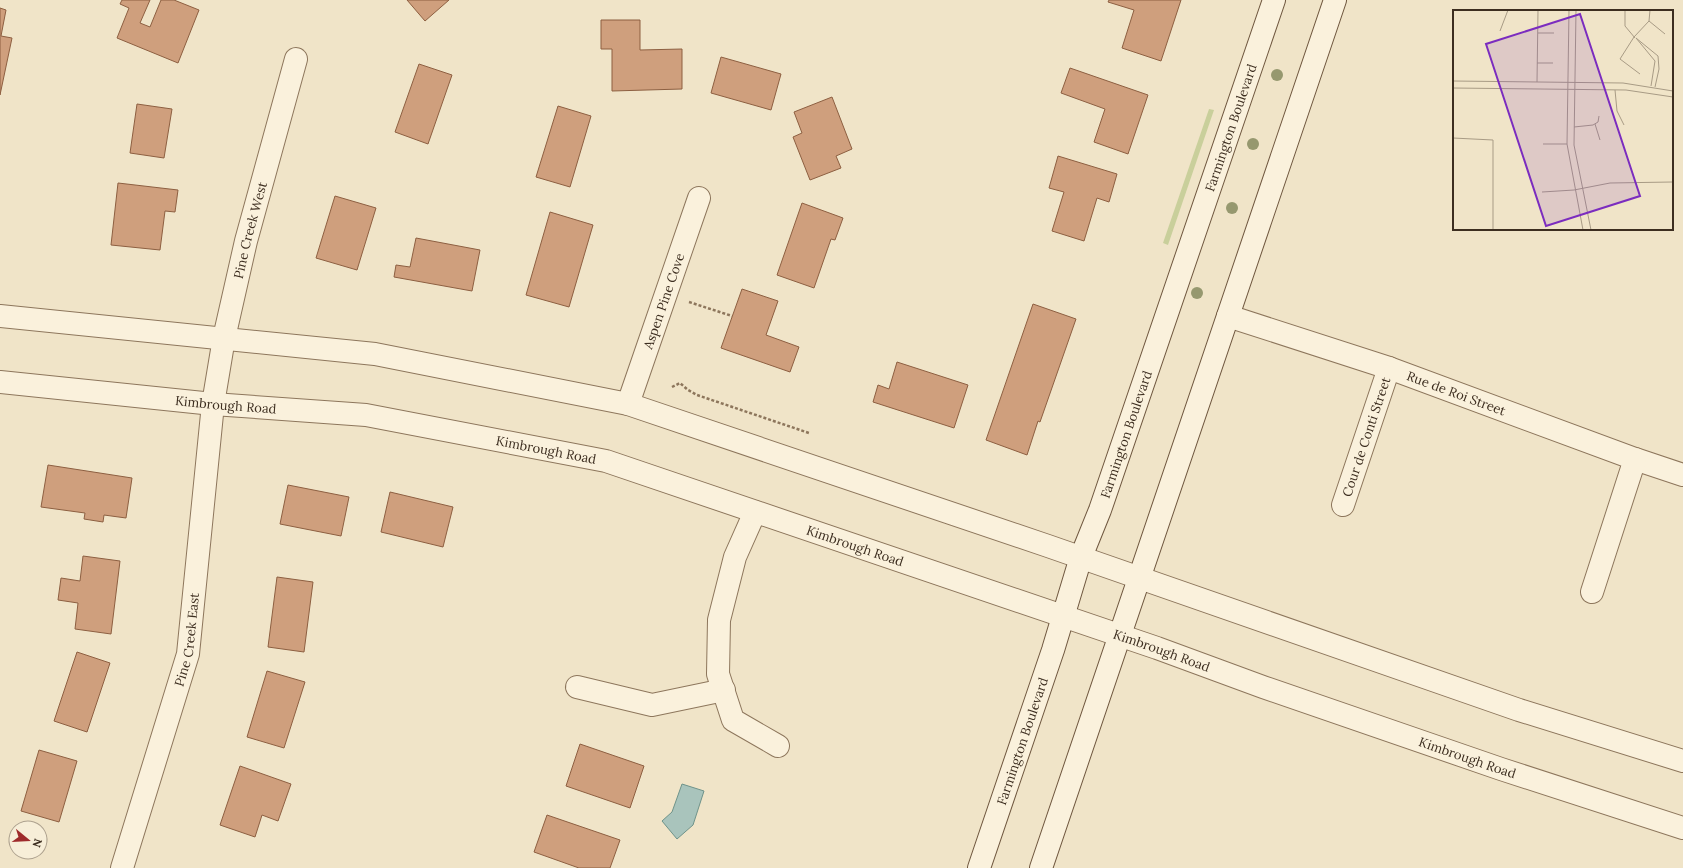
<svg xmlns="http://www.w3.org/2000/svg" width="1683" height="868" font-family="Lora,serif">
<rect width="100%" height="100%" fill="#f0e4c8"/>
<!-- green -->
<path fill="#c9cf9b" d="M1209,109l5,1 -46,135 -5,-2z"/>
<!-- water -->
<path fill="#a9c4bc" stroke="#6f938a" d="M682,784l22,7 -11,34 -16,14 -15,-18 10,-9z"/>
<!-- building -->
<g fill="#cf9f7d" stroke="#8d5f41">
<path d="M122,0h28l-10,23 10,4 11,-27h13l25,10 -21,53 -61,-25 12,-30 -9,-4z"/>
<path d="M407,0h42l-24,21z"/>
<path d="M1109,0h72l-20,61 -39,-13 12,-38 -26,-8z"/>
<path d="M0,8l6,2 -5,26 11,2 -12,57z"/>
<path d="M601,20h39v30l42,-1v40l-70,2v-42h-11z"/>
<path d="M721,57l60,17 -10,36 -60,-17z"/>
<path d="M419,64l33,11 -24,69 -33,-12z"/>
<path d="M1070,68l78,27 -20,59 -34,-12 11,-33 -44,-16z"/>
<path d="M832,97l20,52 -16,7 5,12 -31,12 -17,-43 9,-4 -8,-21z"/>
<path d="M137,104l35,5 -8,49 -34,-5z"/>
<path d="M558,106l33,10 -21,71 -34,-10z"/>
<path d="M1058,156l59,18 -8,28 -12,-4 -13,43 -32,-10 12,-39 -15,-4z"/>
<path d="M118,183l60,7 -3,22 -10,-1 -5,39 -49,-5z"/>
<path d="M335,196l41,12 -19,62 -41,-12z"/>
<path d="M802,203l41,15 -8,22 -4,-1 -17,49 -37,-13z"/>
<path d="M550,212l43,13 -24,82 -43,-12z"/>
<path d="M416,238l64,12 -8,41 -78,-14 2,-12 14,2z"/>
<path d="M742,289l36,12 -12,34 33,12 -9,25 -69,-24z"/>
<path d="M1033,304l43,15 -36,103 -2,-1 -11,34 -41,-15z"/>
<path d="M897,362l71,23 -14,43 -81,-26 5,-17 11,4z"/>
<path d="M48,465l84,13 -6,40 -22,-3 -1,7 -19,-3 1,-6 -44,-6z"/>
<path d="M288,485l61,12 -8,39 -61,-12z"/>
<path d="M390,492l63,15 -10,40 -62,-15z"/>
<path d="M83,556l37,5 -9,73 -36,-5 3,-26 -20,-3 3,-22 19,3z"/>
<path d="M277,577l36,5 -9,70 -36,-5z"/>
<path d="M77,652l33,11 -23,69 -33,-11z"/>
<path d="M267,671l38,11 -21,66 -37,-11z"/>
<path d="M580,744l64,22 -14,42 -64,-22z"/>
<path d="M39,750l38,11 -18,61 -38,-11z"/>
<path d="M240,766l51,18 -13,37 -16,-6 -7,22 -35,-12z"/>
<path d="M547,815l73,25 -10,28h-31l-45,-16z"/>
</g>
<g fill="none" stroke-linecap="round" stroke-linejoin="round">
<!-- minor casing -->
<g stroke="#8d765c" stroke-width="24">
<g id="minor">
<path id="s1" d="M1228,316l161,52 246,91 48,16"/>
<path id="s2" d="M628,404l71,-206"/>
<path id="s3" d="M1343,505l46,-137"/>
<path d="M755,512l-20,45 -16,63 -1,54 15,46 45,26"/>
<path d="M1592,592l43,-133"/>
<path d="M577,687l75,18 72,-15"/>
<path id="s4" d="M122,868l66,-214 25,-250 11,-66 22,-97 50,-182"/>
</g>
</g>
<!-- tertiary casing -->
<g stroke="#8d765c" stroke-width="24">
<g id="tertiary">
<path d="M0,316l375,38 253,50 420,142 471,164 164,51"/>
<path id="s5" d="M0,382l213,22 153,11 240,46 551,187 106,39 238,82 182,59"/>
</g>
</g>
<!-- secondary casing -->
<g stroke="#6f573f" stroke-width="24">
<g id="secondary">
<path id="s6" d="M979,868l74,-218 28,-93 19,-47 174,-510"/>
<path d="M1041,868l294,-868"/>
</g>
</g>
<!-- path -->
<g stroke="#8d765c" stroke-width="2.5" stroke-dasharray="3 2" stroke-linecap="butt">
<path d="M689,302l43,14"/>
<path d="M672,387l8,-4 8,7 9,5 112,38"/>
</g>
<!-- minor -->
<use href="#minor" stroke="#faf1dc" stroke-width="22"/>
<!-- tertiary -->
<use href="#tertiary" stroke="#faf1dc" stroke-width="22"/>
<!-- secondary -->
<use href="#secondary" stroke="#faf1dc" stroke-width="22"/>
</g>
<!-- trees -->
<g fill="#96986f">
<circle cx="1277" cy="75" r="6"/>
<circle cx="1253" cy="144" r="6"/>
<circle cx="1232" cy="208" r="6"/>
<circle cx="1197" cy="293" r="6"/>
</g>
<g text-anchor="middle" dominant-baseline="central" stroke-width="3" stroke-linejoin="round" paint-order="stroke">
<!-- street labels -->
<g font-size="13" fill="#3d2e20" stroke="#f7eed8">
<text stroke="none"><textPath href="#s6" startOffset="782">Farmington Boulevard</textPath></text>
<text stroke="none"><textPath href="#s4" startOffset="653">Pine Creek West</textPath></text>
<text stroke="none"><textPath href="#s2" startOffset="109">Aspen Pine Cove</textPath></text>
<text stroke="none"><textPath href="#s1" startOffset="241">Rue de Roi Street</textPath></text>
<text stroke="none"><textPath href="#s5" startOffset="227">Kimbrough Road</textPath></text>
<text stroke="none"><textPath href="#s6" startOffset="458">Farmington Boulevard</textPath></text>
<text stroke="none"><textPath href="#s3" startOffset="72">Cour de Conti Street</textPath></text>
<text stroke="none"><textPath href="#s5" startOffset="551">Kimbrough Road</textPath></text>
<text stroke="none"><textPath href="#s5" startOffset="875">Kimbrough Road</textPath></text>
<text stroke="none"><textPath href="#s4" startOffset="238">Pine Creek East</textPath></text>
<text stroke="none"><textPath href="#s5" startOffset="1199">Kimbrough Road</textPath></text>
<text stroke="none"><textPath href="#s6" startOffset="134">Farmington Boulevard</textPath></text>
<text stroke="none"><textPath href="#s5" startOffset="1523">Kimbrough Road</textPath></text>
</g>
</g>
<!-- overview -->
<g transform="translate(1453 10)">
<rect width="220" height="220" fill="#f0e4c8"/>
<path fill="none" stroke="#a89b85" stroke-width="1" d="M116,0l-2,134 16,86M123,0l-2,135 17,85M172,0v16l10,12M196,11l16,13M47,21l8,-21M85,23h16M84,53h16M187,64l-20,-15 14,-22 15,-16 1,-11M0,71l170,2 50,8M84,72l1,-72M198,76l4,-25 -19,-23 22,18 1,13 -4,18M0,78l173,2 47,7M162,80l2,21 7,14M142,114l5,16M121,117l19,-2 5,-3 1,-6M0,128l40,2v90M90,134h24M89,182l32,-2 36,-7 62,-1"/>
<path fill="#7b2cbf" fill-opacity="0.15" stroke="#7b2cbf" stroke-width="2" d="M127,4l60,182 -94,30 -60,-182z"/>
<rect width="220" height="220" fill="none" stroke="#3d2e20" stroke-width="2"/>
</g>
<!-- north arrow -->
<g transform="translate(28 840) rotate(108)"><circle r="19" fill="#f7eed8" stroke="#ada18e"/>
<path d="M0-3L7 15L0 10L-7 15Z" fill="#9e2a2b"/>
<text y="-6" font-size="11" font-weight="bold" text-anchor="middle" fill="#3d2e20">N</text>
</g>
</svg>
